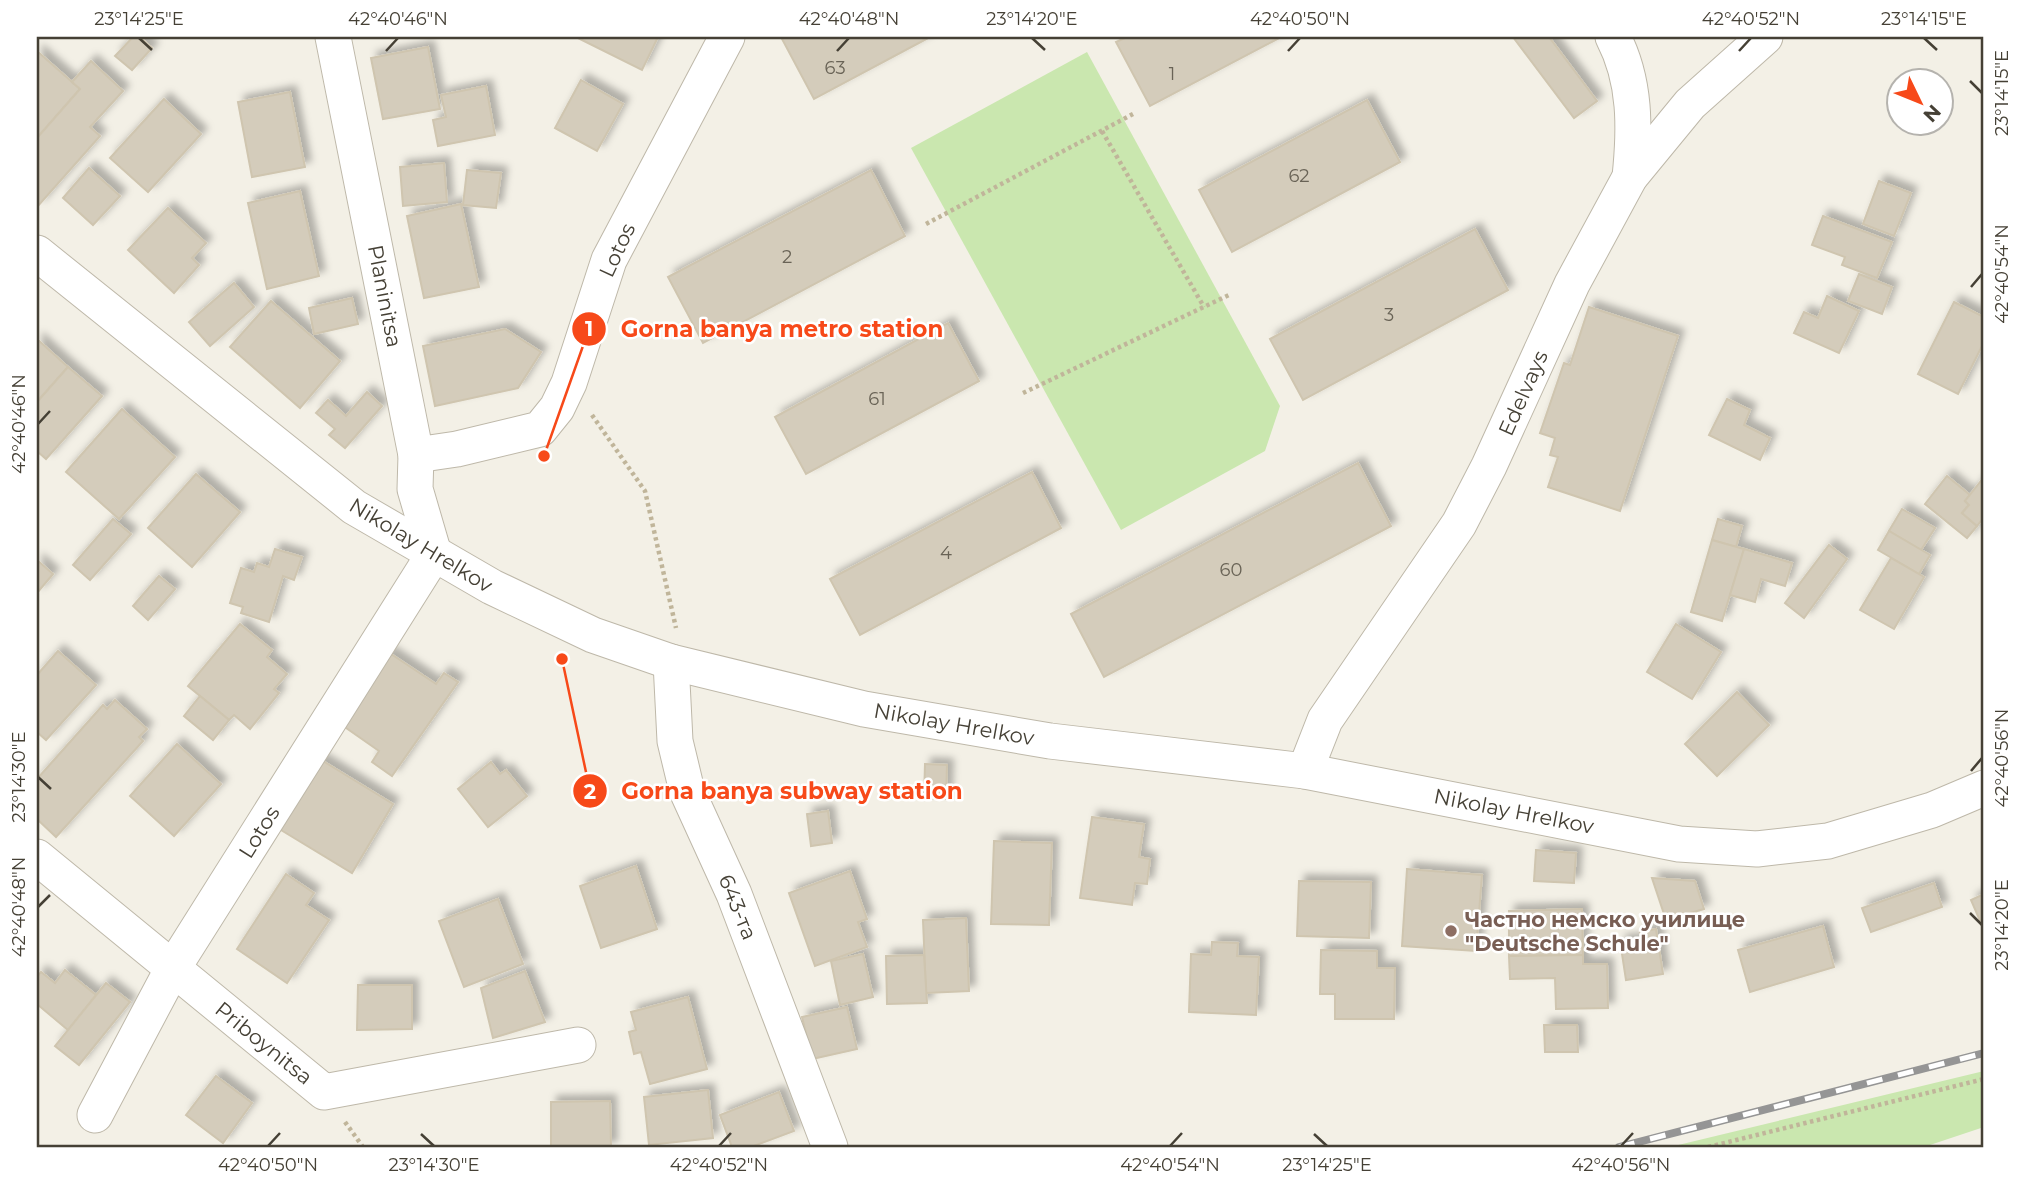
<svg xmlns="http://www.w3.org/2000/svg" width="2021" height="1184" font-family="Montserrat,sans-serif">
<defs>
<filter id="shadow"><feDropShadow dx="6" dy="-6" stdDeviation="3.5" flood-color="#0004"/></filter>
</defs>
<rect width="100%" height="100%" fill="#f3f0e6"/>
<!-- green -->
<g fill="#cae7af">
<path d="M1087,52l193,354 -15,45 -144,79 -210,-382z"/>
<path d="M1984,1071v56l-60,20h-254z"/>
</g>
<!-- building -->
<g fill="#d4ccbb" stroke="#cfc5af" stroke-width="2" filter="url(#shadow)">
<path d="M133,37h7l12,11 -20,22 -17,-14z"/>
<path d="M576,37h82l-16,33z"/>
<path d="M781,37h149l-116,62z"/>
<path d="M1127,37h154l-131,69 -34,-64z"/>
<path d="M1513,37h36l48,64 -23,17z"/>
<path d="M428,47l12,62 -57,10 -12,-61z"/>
<path d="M37,51l43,38 -43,49z"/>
<path d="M91,61l32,30 -33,36 10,9 -62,70 -1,-68 43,-49 -8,-7z"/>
<path d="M581,80l42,24 -26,47 -42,-23z"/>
<path d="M486,86l9,49 -57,11 -5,-26 13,-3 -5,-22z"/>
<path d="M290,92l15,75 -53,10 -14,-75z"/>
<path d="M164,99l37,35 -53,58 -38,-34z"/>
<path d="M1367,100l33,62 -168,90 -33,-62z"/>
<path d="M444,163l3,39 -44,4 -3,-39z"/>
<path d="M89,168l31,28 -27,29 -30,-27z"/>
<path d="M467,170l34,3 -5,35 -33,-3z"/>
<path d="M871,170l34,66 -202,107 -35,-66z"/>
<path d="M1879,181l32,12 -17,43 -31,-12z"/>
<path d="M300,191l19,85 -52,13 -19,-86z"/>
<path d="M461,204l18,83 -55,11 -17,-82z"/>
<path d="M168,208l38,35 -14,15 7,7 -25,28 -46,-43z"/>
<path d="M1823,216l69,26 -15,36 -35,-13 3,-8 -33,-12z"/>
<path d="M1475,229l33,61 -205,110 -33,-61z"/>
<path d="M1859,274l33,13 -10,27 -34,-13z"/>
<path d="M234,283l20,24 -44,39 -21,-24z"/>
<path d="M1827,296l32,15 -20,42 -45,-20 10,-21 14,6z"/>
<path d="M352,298l6,26 -44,10 -5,-26z"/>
<path d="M271,301l69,60 -40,47 -70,-61z"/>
<path d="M1954,302l30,15v25l-26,52 -40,-20z"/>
<path d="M1589,307l89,29 -58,175 -72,-24 10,-30 -8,-2 5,-17 -15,-5 24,-70 6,2z"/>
<path d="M948,323l31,58 -173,93 -31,-57z"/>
<path d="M505,329l36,23 -23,36 -83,18 -12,-60z"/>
<path d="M37,339l31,28 -31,35z"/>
<path d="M68,367l34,29 -56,63 -9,-8v-49z"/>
<path d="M367,392l15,14 -37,42 -16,-13 6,-6 -19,-16 12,-13 18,16z"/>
<path d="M1727,399l23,11 -6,15 26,13 -10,22 -51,-25z"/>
<path d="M122,409l53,48 -56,62 -53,-47z"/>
<path d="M1358,463l33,63 -287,151 -33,-63z"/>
<path d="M1032,472l29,56 -201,107 -30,-56z"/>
<path d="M196,474l44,38 -48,55 -44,-39z"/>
<path d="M1947,476l23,19 -5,6 4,4 -7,8 15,13 -10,12 -42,-34z"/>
<path d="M1984,477v40l-7,9 -15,-13 7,-8 -4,-4z"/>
<path d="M1902,509l33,19 -14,22 -32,-19z"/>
<path d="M113,519l18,15 -41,46 -17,-15z"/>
<path d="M1718,519l24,7 -6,21 -24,-7z"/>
<path d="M1889,531l41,24 -11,19 -41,-24z"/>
<path d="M1712,540l32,9 -22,72 -31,-9z"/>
<path d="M1829,545l18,14 -43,59 -19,-15z"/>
<path d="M275,549l27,8 -8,23 -11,-4 -14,46 -28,-9 2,-6 -13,-4 11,-35 13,4 3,-9 12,4z"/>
<path d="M1744,549l48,14 -7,23 -24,-7 -6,23 -25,-7z"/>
<path d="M1891,558l33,19 -30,52 -34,-19z"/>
<path d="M37,560l16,14 -16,19z"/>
<path d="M159,576l16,13 -27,31 -15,-14z"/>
<path d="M240,624l32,26 -5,7 20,17 -13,15 5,4 -29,36 -16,-14 -5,5 -41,-34z"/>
<path d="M1676,624l45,28 -29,47 -45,-27z"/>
<path d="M58,651l38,34 -50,55 -9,-8v-57z"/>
<path d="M388,652l48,32 8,-11 14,9 -66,94 -20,-14 7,-11 -40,-28z"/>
<path d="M1737,692l32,33 -52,51 -32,-32z"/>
<path d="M200,696l29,24 -16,20 -29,-24z"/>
<path d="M115,700l32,29 -8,8 4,4 -87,96 -19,-18v-40l66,-74 4,4z"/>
<path d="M177,744l44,40 -47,52 -44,-40z"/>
<path d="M318,758l75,46 -41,69 -76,-46z"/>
<path d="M491,762l9,12 6,-4 21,26 -39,31 -30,-38z"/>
<path d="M925,764l22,1 -1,34h-22z"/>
<path d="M828,811l4,32 -21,3 -4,-32z"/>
<path d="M1092,817l52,7 -5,33 11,2 -3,25 -12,-1 -3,22 -52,-7z"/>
<path d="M994,841l58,2 -3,82 -58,-1z"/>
<path d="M1536,850l40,3 -2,30 -40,-2z"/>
<path d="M636,866l21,63 -56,19 -21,-62z"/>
<path d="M1407,869l75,6 -6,76 -74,-5z"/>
<path d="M850,871l17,48 -9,3 9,25 -52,19 -26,-73z"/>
<path d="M286,874l28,19 -8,12 23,15 -42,63 -50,-34z"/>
<path d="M1652,878l43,3 9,28 -38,11z"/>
<path d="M1299,881l72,1 -2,56 -72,-2z"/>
<path d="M1934,883l8,24 -71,25 -9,-24z"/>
<path d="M1984,894v36l-13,-30z"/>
<path d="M498,899l25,65 -59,23 -25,-66z"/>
<path d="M1582,909l1,46 -74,1v-45z"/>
<path d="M966,918l3,73 -43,2 -3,-73z"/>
<path d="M1823,926l11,41 -84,25 -12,-42z"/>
<path d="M1656,929l7,45 -37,6 -6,-39 21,-2 -1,-7z"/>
<path d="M1212,942l26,1 -1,13 22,1 -3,58 -67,-3 2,-58 20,1z"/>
<path d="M1321,950l56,1v17h18l-1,51h-59v-25h-15z"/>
<path d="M863,954l10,43 -33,8 -9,-44z"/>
<path d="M924,955l3,48 -40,1 -1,-48z"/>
<path d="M1583,955v9h24l1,44 -52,1 -1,-31 -45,1 -1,-23z"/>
<path d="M65,970l31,25 -28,35 -31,-26v-27l4,-5 14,11z"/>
<path d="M525,971l20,51 -52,16 -12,-50z"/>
<path d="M106,983l24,19 -51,63 -24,-19z"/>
<path d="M358,985h54v44l-55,1z"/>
<path d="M688,997l19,72 -57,15 -9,-32 -7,2 -5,-22 7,-2 -5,-18z"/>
<path d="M847,1007l10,42 -45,10 -10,-42z"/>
<path d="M1544,1025h33l1,27h-33z"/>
<path d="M216,1076l36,27 -29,40 -37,-28z"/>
<path d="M708,1090l5,48 -64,7 -5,-48z"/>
<path d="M779,1092l15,39 -43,16h-19l-12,-32z"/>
<path d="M610,1101l1,46h-60v-45z"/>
</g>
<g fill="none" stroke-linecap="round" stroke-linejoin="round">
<!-- minor casing -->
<g stroke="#beb8a9" stroke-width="37">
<g id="minor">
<path d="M333,37l83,418 -1,34 19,65"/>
<path d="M1613,37c23,44 22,92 17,140"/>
<path d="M37,253l317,254 138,80 101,48 78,27 193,47 186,32 255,30 374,73 78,5 71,-8 104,-31 52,-22"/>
<path d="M416,455l41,-6 83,-20 17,-21 12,-25 40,-123 118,-223"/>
<path d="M671,662l4,79 12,50 47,103 96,253"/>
<path d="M1305,771l20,-51 134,-196 30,-58 83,-182 58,-107 60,-73 75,-67"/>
<path d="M37,857l287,235 254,-47"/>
<path d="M95,1115l78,-147 261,-414"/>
</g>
</g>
<!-- path -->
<g stroke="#c0b59a" stroke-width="4.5" stroke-dasharray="3.5 3.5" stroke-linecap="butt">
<path d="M1102,131l102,176"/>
<path d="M926,224l207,-110"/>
<path d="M1023,393l206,-98"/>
<path d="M592,415l53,76 31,137"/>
<path d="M345,1122l18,25"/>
<path d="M1708,1147l276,-68"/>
</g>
<!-- minor -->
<use href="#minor" stroke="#fff" stroke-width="35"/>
<!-- rail casing -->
<g stroke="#959595" stroke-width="8">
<path id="rail" d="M1619,1147l365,-94"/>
</g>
<!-- rail -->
<use href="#rail" stroke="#fff" stroke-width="5" stroke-dasharray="16" stroke-linecap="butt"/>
</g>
<!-- ticks -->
<path fill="none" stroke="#454035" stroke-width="2.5" d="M139,38l13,12M1032,38l13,12M1924,38l13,12M386,51l12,-13M837,51l12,-13M1288,51l12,-13M1739,51l12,-13M1970,81l12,12M1971,287l11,-13M38,424l12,-13M1971,771l11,-13M38,777l13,12M38,907l12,-12M1970,913l12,12M421,1134l13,12M1314,1134l13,12M268,1146l12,-13M719,1146l12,-13M1170,1146l12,-13M1621,1146l12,-13"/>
<!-- markers -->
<circle fill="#8d6e63" stroke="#fff" stroke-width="2.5" cx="1451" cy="931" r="7"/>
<g text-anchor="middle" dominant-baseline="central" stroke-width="5" stroke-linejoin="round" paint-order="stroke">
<!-- number labels -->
<g font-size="18" fill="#696356">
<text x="835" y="68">63</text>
<text x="1172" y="74">1</text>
<text x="1299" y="176">62</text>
<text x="787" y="257">2</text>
<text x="1389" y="315">3</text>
<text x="877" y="399">61</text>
<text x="946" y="553">4</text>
<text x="1231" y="570">60</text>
</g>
<!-- street labels -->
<g font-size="21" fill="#454035" stroke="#fff">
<text transform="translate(617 250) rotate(-65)">Lotos</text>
<text transform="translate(385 296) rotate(79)">Planinitsa</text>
<text transform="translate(1523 393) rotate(-66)">Edelvays</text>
<text transform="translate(421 545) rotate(31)">Nikolay Hrelkov</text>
<text transform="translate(954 724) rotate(10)">Nikolay Hrelkov</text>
<text transform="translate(1514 811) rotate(11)">Nikolay Hrelkov</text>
<text transform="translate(259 832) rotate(-58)">Lotos</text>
<text transform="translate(738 907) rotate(68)">643-та</text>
<text transform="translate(264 1043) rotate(39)">Priboynitsa</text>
</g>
<!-- education labels -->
<g font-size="21" font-weight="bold" fill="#785e54" stroke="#fff" text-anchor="start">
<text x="1465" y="919">Частно немско училище<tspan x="1465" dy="24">"Deutsche Schule"</tspan></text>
</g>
</g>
<!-- callouts -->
<path fill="none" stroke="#f74919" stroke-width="2.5" d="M544 456L589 329M562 659L590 791"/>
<g fill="#f74919" stroke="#fff" stroke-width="2.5">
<circle cx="544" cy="456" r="7"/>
<circle cx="562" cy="659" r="7"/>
<circle cx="589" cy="329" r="18"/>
<circle cx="590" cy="791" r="18"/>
</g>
<g font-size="21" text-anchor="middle" font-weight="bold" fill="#fff">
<text x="589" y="336">1</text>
<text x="590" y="799">2</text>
</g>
<g font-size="23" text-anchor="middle" font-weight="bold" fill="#f74919" stroke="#fff" stroke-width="5" stroke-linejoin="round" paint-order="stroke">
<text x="782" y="337">Gorna banya metro station</text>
<text x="792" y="799">Gorna banya subway station</text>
</g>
<!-- border -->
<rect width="2021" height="1184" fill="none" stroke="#ffffff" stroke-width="77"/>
<!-- north arrow -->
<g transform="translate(1920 102) rotate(133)"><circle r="33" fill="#ffffff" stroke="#b5b3ae" stroke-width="2"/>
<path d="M0-5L12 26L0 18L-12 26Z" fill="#f74919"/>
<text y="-10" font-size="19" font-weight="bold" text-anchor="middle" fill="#454035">N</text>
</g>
<rect x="38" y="38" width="1944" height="1108" fill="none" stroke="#454035" stroke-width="2.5"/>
<g font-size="18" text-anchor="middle" fill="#454035">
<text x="139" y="25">23°14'25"E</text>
<text x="398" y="25">42°40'46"N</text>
<text x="849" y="25">42°40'48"N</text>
<text x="1032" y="25">23°14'20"E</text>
<text x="1300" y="25">42°40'50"N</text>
<text x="1751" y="25">42°40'52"N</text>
<text x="1924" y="25">23°14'15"E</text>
<text transform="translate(2002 93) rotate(-90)" y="6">23°14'15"E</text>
<text transform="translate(2002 274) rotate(-90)" y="6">42°40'54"N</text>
<text transform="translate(19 424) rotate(-90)" y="6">42°40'46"N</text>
<text transform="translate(2002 758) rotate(-90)" y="6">42°40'56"N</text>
<text transform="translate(19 777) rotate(-90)" y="6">23°14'30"E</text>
<text transform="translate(19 907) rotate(-90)" y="6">42°40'48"N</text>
<text transform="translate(2002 925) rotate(-90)" y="6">23°14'20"E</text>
<text x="268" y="1171">42°40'50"N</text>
<text x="434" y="1171">23°14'30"E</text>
<text x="719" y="1171">42°40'52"N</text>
<text x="1170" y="1171">42°40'54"N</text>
<text x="1327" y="1171">23°14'25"E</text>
<text x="1621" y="1171">42°40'56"N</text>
</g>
</svg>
